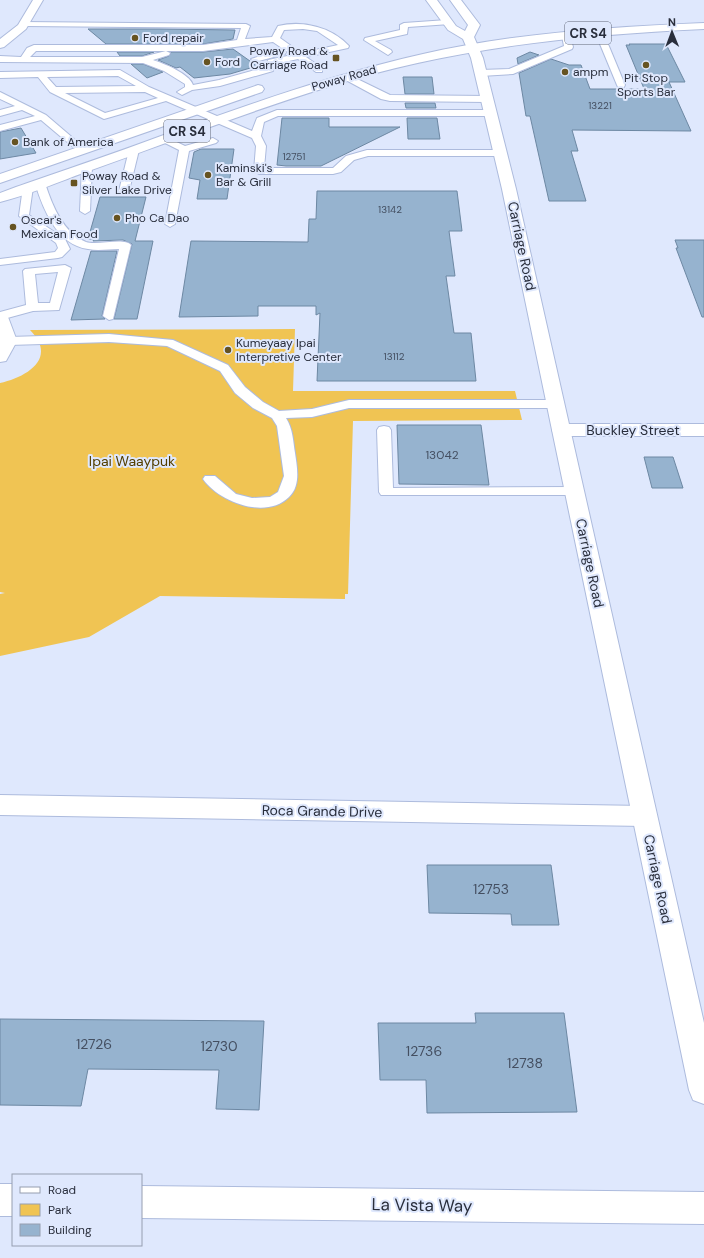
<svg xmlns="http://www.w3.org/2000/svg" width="704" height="1258" font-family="'DM Sans',sans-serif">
<rect width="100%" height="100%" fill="#dfe8fd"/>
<!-- green -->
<path fill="#f0c453" d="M295,329l-2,62h222l7,29 -169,1 -5,173h-3v5l-185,-3 -71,41 -89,19v-62l5,-1 -5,-1v-209c27,-6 58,-25 30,-53z"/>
<!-- building -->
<g fill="#96b3cf" stroke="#6d88a3">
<path d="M88,29h71l76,1 -2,9 -30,5h-97z"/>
<path d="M629,44h37l19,38h-16l22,49 -119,-1 6,21h-7l15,50h-37l-19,-85h-4l-7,-43 32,-14 18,6h12l9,24h49l6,2 -19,-46h4z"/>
<path d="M233,49l24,17 -27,8 -36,4 -14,-11 -4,1 -18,-8 11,-4 2,-4h32z"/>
<path d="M117,52h37l-12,4h-22z"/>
<path d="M530,52l9,3 -21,9 -1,-6z"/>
<path d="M131,64h12l20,8 -16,6z"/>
<path d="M403,77h29l2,17h-29z"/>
<path d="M405,103h30l1,5h-30z"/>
<path d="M282,118h47v9h71l-79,39h-35l-9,-1z"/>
<path d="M407,118h30l3,21h-32z"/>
<path d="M21,128l15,25 -36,6v-27z"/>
<path d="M201,149h33l-7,50h-30l3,-19 -11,-2 5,-26z"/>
<path d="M317,191h140l5,40h-13l6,45h-9l8,57h17l5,48h-159l3,-68 -4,2v-9h-58v10l-79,1 12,-76 117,1 1,-23h7z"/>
<path d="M100,197h46l-11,44h18l-16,78h-23l18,-75 -9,-4 -30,1 1,-2h-6z"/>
<path d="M675,240h29v77h-2l-26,-69h2z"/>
<path d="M91,251h26l-15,65 3,3 -34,1z"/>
<path d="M397,425h84l8,60 -90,-1z"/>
<path d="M644,457h29l10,31h-31z"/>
<path d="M427,865h124l8,60h-47l-1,-11 -82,-1z"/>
<path d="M475,1013h89l13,99 -150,1 -1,-33h-46l-2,-57h98z"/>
<path d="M0,1019l264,2 -5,89 -43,-1 3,-39 -131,-1 -7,37 -81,-1z"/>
</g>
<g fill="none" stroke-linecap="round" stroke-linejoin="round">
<!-- lane casing -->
<g stroke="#adbbdd" stroke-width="2">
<g id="lane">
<path d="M447,20h3v4l-42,3 -1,7 -32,7 16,9 1,2 -4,3 -24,-15 1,-2 35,-8v-5l4,-2z"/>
<path d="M22,22l224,2 4,2 -5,13 27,-2 6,-11c25,-6 54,1 71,20l-1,2 -42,9 16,11v4h-6l-18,-13 -23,5 -2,7 -53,15 -28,4 -10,5 -5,-3 8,-5v-3l-21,-13 -21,-8 -143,-1v-6l21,1 6,-9 7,-3h169l34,-5 4,-12 -216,-2h-3zM303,29l14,2 21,14 -37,8 -21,-15 4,-8zM273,42l19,13 -24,5 -2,7 -47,13 -26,5c-3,-11 -30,-22 -40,-25l16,-5 1,-2 -4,-2h37zM36,51h130l-24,6h-112z"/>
<path d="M596,30h3l4,2 22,53 -1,2h-6l-1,-2 -22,-53z"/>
<path d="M566,33l4,3 3,11 -1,2 -59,25 -32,2 -4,-3 4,-3 28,-1 55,-23 -2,-10z"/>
<path d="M282,49l4,3 -1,2 -30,8 -4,-3z"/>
<path d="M120,70l29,17 103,44 5,-13 20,-8h213l5,3 -5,3h-212l-14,6 -3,14 5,10 -2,22h69l13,-12 21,-6h133l5,3 -5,3h-132l-14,4 -13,12 -8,2h-74l-5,-3 2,-25 -4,-8 -86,-37 -62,18 -54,-27 -12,-15 -38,1v-6zM118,76l18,10 -80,1 -9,-10zM145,92l13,6 -53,15 -40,-20z"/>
<path d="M347,74l43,21 97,1 5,3 -5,3 -97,-1 -9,-2 -37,-20 -1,-2z"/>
<path d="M0,92l46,23 41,35 -2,2h-6l-38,-32 -41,11v-6l35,-9 -13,-6 -22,6v-6l15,-4 -15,-7z"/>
<path d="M164,136l21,10 28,-8 5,3 -2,2 -27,8 -14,73 -5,3 -5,-3 14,-74 -18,-9 -2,-2z"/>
<path d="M134,147l5,3 -10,41 -5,3 -4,-1 -1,-2 10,-41z"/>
<path d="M87,164l5,3 -2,44 -5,3 -5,-3 2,-44z"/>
<path d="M40,180l5,3c7,22 18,50 41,59 11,4 38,-5 45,3l-18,74 -4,1 -6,-4 16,-67c-10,0 -21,2 -31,0 -31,-4 -45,-40 -53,-66z"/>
<path d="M28,184l5,3 -4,28 36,24 5,10 -8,8 -4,1 -58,7v-6l55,-7 3,-4 -2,-5 -37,-27 4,-29z"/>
<path d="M65,265l6,3 -12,42 -26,1 -33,9v-8l26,-7 -3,-34 2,-2zM58,272l-8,31h-12l-3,-29z"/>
<path d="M109,334l64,6 55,25 17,22 18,15 16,9 33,-2 37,-9h207l7,4 -7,4h-207l-37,9 -26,1c7,11 7,23 9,35 2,14 6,33 -6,44 -23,23 -70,5 -86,-18l2,-3h10l21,18 16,4 18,-1 8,-5 6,-16 -7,-50 -5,-8 -19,-10 -18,-15 -15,-22 -53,-25 -58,-4 -100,3 -6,-4 6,-4z"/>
<path d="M384,426l5,1 2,3 2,58 181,-1 5,1 2,3 -2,3 -5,1h-193l-2,-3 -2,-62 2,-3z"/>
</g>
</g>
<!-- street casing -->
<g stroke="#adbbdd" stroke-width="2">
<g id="street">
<path d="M0,312l6,2 2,3 9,24 -11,20 -6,1z"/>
<path d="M561,424h143v12h-143l-7,-2 -2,-4 2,-4z"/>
<path d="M0,795l644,11 9,3 4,7 -4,7 -9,3 -644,-11z"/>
<rect x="0" y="1184" width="13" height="32"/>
<path d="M141,1186l563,6v32l-563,-6z"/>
</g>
</g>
<!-- secondary casing -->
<g stroke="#adbbdd" stroke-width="2">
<g id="secondary">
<path d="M33,0h10l-17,29 -22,18 -4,1v-9l18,-14z"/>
<path d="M426,0h11l19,26 9,5 3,-6 -18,-25h11l19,25 -6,12 9,21 33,131 188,834v81l-11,-4 -4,-10 -187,-901 -31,-131 -8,-19 -15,-9z"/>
</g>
</g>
<!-- primary casing -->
<g stroke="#adbbdd" stroke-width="2">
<g id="primary">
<path d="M704,23v6c-128,6 -253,19 -376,58 -81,25 -161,56 -242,85 -28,10 -57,23 -86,30v-9l16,-6c48,-17 97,-33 145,-51 86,-31 173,-62 262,-82 92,-21 187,-27 281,-31z"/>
<path d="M258,85l4,1 2,3 -2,3 -262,91v-9z"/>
</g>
</g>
<!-- lane -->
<use href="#lane" fill="#fff" fill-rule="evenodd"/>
<!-- street -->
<use href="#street" fill="#fff" fill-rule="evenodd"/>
<!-- secondary -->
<use href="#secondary" fill="#fff" fill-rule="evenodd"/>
<!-- primary -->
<use href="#primary" fill="#fff" fill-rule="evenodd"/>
</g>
<!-- markers -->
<g fill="#665321" stroke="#dfe8fd" stroke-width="1.5">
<circle cx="135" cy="38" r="4"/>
<rect x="332" y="54" width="8" height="8" rx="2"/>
<circle cx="207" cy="62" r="4"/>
<circle cx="646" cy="65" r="4"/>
<circle cx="565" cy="72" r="4"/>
<circle cx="15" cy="142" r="4"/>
<circle cx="208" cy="175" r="4"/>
<rect x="70" y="179" width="8" height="8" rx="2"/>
<circle cx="117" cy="218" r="4"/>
<circle cx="13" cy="227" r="4"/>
<circle cx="228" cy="350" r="4"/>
</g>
<g text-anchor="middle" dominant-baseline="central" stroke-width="4" stroke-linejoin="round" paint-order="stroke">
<!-- far-number labels -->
<g font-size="10" fill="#444f61">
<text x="600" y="105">13221</text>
<text x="294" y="156">12751</text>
<text x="390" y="209">13142</text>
<text x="394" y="356">13112</text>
</g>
<!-- far-poi labels -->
<g font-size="12" fill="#292e3c" stroke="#dfe8fd" text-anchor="start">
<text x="143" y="38">Ford repair</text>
<text x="328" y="51" text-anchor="end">Poway Road &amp;<tspan x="328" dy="14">Carriage Road</tspan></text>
<text x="215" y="62">Ford</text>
<text x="573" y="72">ampm</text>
<text x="646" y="78" text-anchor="middle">Pit Stop<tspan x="646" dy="14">Sports Bar</tspan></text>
<text x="23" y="142">Bank of America</text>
<text x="216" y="168">Kaminski's<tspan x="216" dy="14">Bar &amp; Grill</tspan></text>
<text x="82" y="176">Poway Road &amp;<tspan x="82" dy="14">Silver Lake Drive</tspan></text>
<text x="125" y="218">Pho Ca Dao</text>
<text x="21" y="220">Oscar's<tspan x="21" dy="14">Mexican Food</tspan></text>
<text x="236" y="343">Kumeyaay Ipai<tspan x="236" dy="14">Interpretive Center</tspan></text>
</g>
<!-- far-street labels -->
<g font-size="12" fill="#292e3c" stroke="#dfe8fd">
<text transform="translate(344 78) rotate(-16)">Poway Road</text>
</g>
<!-- number labels -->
<g font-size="12" fill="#444f61">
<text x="442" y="455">13042</text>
</g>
<!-- shield labels -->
<g fill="#dfe8fd" stroke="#606676" stroke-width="1">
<rect x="565" y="22" width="46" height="22" rx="3"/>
<rect x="164" y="120" width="46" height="22" rx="3"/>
</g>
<g font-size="13" font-weight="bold" fill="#292e3c">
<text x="588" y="33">CR S4</text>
<text x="187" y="131">CR S4</text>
</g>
<!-- street labels -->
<g font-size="14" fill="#292e3c" stroke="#dfe8fd">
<text transform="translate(522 246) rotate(78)">Carriage Road</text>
<text x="633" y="430">Buckley Street</text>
<text transform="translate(590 563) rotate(78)">Carriage Road</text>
<text transform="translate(322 811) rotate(1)">Roca Grande Drive</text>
<text transform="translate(658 879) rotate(78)">Carriage Road</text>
</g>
<!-- park labels -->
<g font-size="14" fill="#543f00" stroke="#dfe8fd">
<text x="132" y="461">Ipai Waaypuk</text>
</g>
<!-- near-number labels -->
<g font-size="14" fill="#444f61">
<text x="491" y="889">12753</text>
<text x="94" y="1044">12726</text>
<text x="219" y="1046">12730</text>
<text x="424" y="1051">12736</text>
<text x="525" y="1063">12738</text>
</g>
<!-- near-street labels -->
<g font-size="17" fill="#292e3c" stroke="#dfe8fd">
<text transform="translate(422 1205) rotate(1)">La Vista Way</text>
</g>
</g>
<!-- legend -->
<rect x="12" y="1174" width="130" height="72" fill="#dfe8fd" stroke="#969eb0"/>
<rect x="20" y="1187" width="20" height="6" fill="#ffffff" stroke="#969eb0"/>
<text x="48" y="1194" font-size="12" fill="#292e3c">Road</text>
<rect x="20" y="1204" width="20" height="12" fill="#f0c453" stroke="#969eb0"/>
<text x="48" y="1214" font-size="12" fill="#292e3c">Park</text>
<rect x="20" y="1224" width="20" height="12" fill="#96b3cf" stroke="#969eb0"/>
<text x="48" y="1234" font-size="12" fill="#292e3c">Building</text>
<!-- north arrow -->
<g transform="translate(672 32) rotate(359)" stroke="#dfe8fd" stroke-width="3" paint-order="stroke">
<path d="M0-3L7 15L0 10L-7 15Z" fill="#292e3c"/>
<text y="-6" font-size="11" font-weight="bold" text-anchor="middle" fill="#292e3c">N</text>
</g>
</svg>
